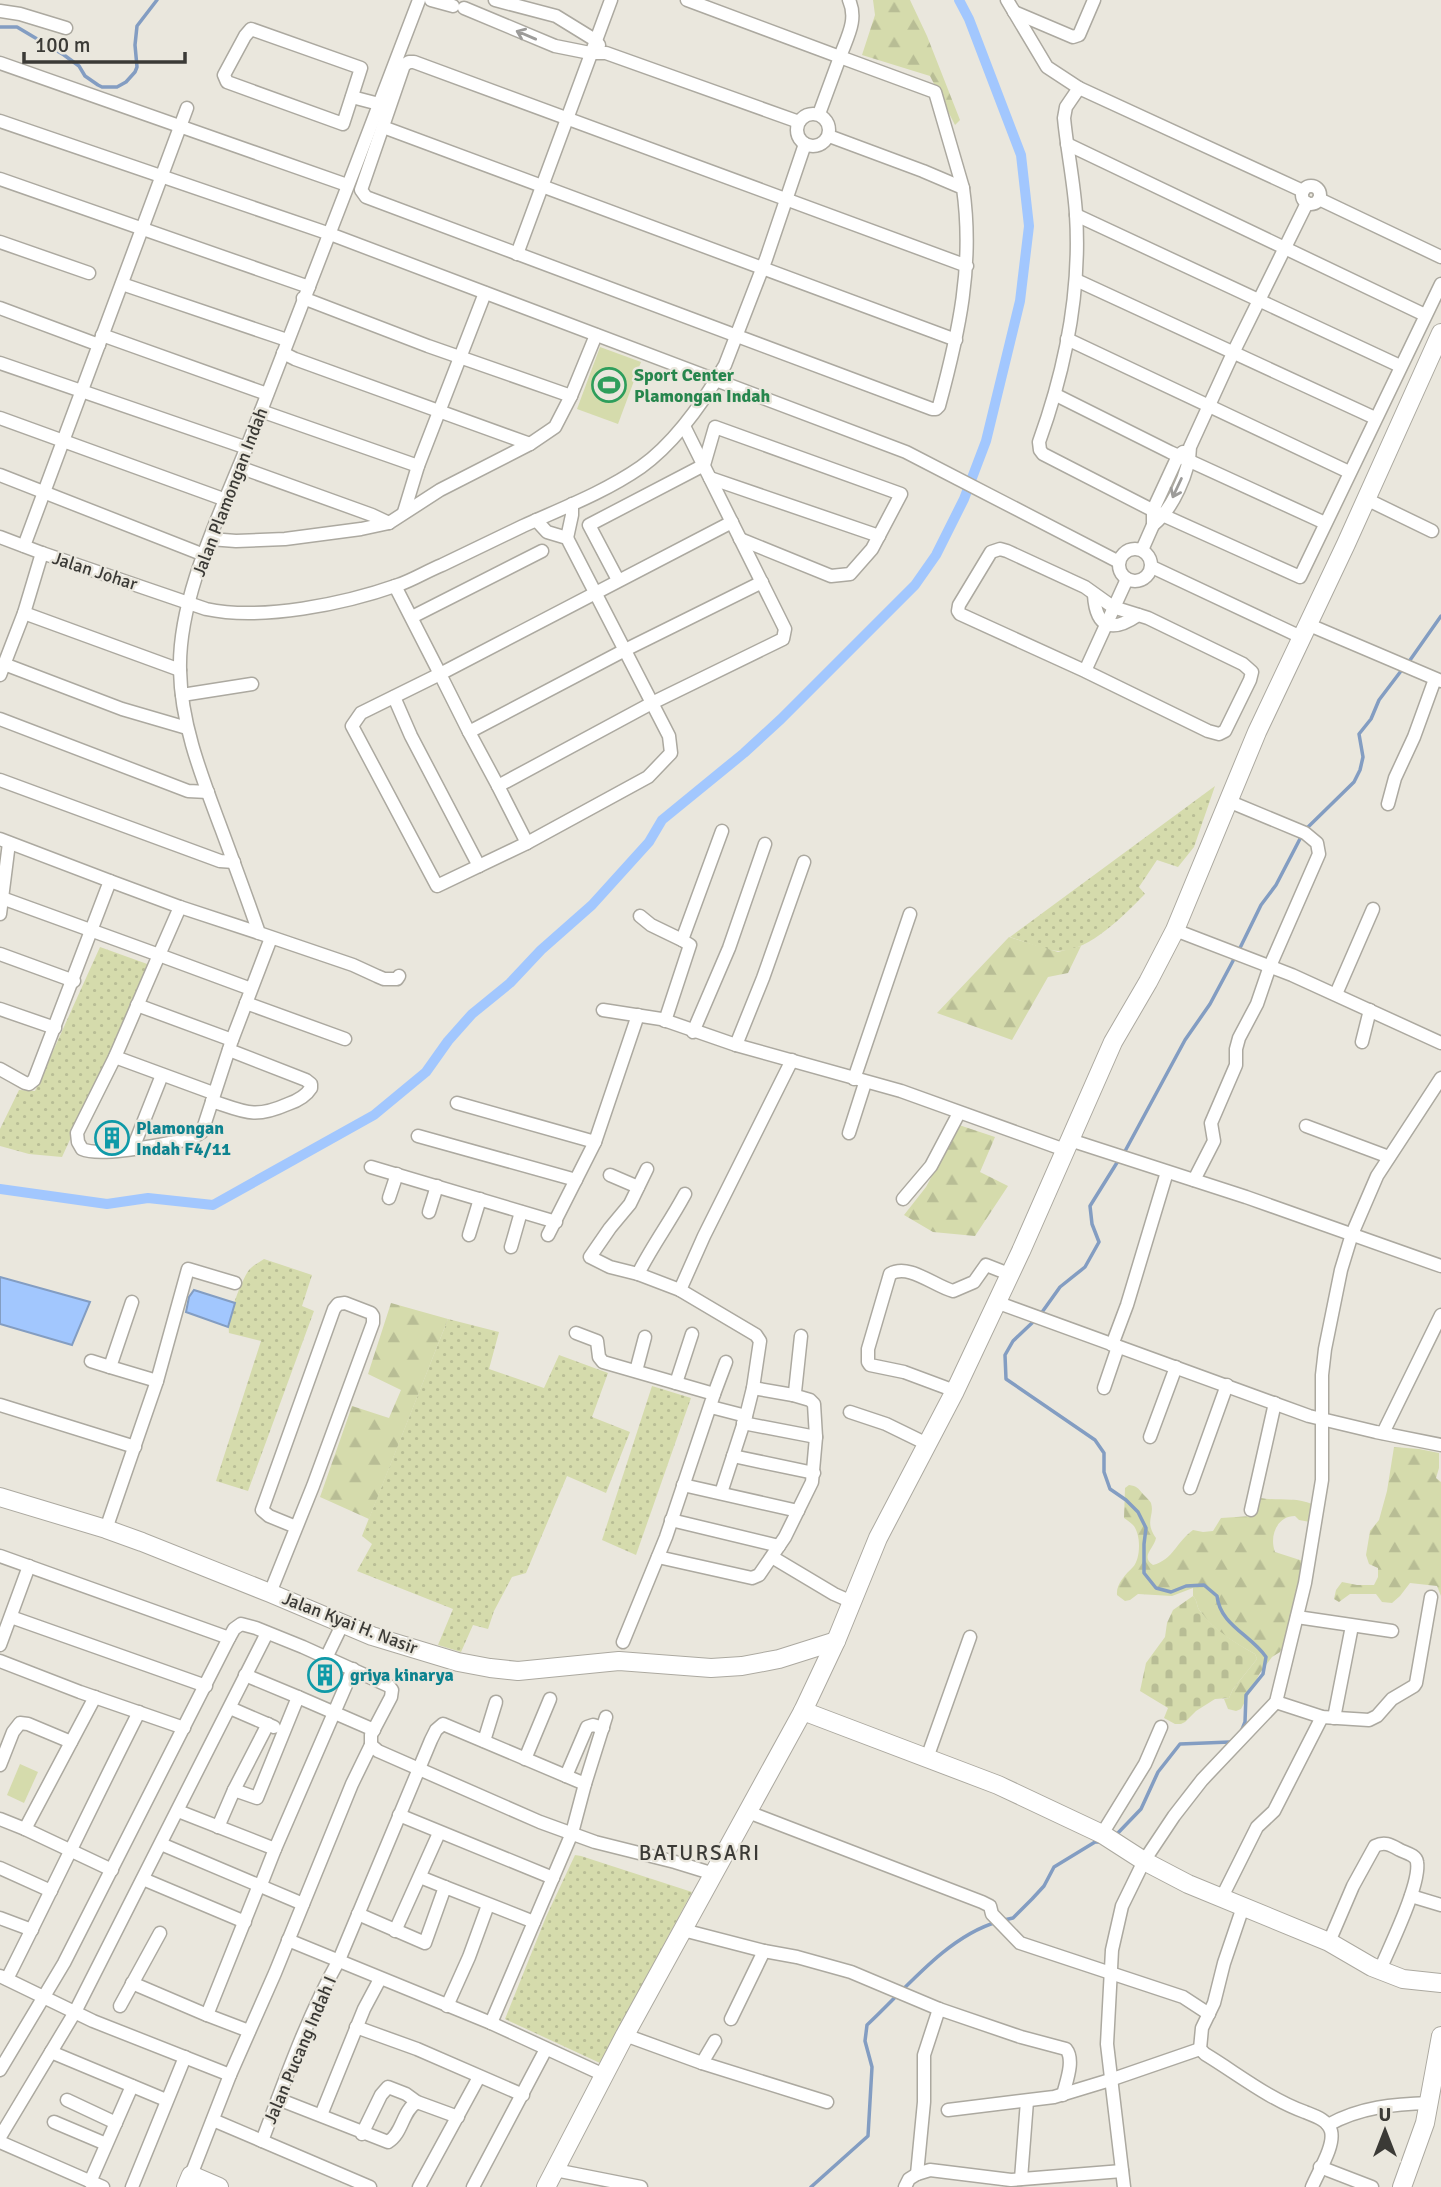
<svg xmlns="http://www.w3.org/2000/svg" width="1441" height="2187" font-family="Signika,sans-serif">
<defs>
<pattern id="grass-dots" width="8" height="8" patternUnits="userSpaceOnUse" patternTransform="scale(1.75)"><rect width="8" height="8" fill="#d5dbac"/><path d="M2 2h.1M6 6h.1" fill="none" stroke="#b8bd95" stroke-width="1.8" stroke-linecap="round"/></pattern>
<pattern id="forest-firs" width="22" height="20" patternUnits="userSpaceOnUse" patternTransform="scale(1.75)"><rect width="22" height="20" fill="#d5dbac"/><path d="M5 1l3.5 6h-7zM16 11l3.5 6h-7z" fill="#b8bd95"/></pattern>
<pattern id="cemetery-stones" width="16" height="16" patternUnits="userSpaceOnUse" patternTransform="scale(1.75)"><rect width="16" height="16" fill="#d5dbac"/><path d="M2 7V4a2 2 0 0 1 4 0v3zM10 15v-3a2 2 0 0 1 4 0v3z" fill="#b8bd95"/></pattern>
</defs>
<rect width="100%" height="100%" fill="#eae7dd"/>
<!-- grass -->
<g fill="url(#grass-dots)">
<path d="M1215,786l-21,61 -16,20 -21,-7 -18,27 6,7c-21,21 -56,58 -87,57 -11,0 -36,-10 -48,-14z"/>
<path d="M100,947l50,18 -88,192 -33,-3 -29,-8v-17l19,-39 16,1z"/>
<path d="M264,1259l48,16 -10,31 12,5 -66,180 -32,-10 45,-140 -32,-8c-2,-15 10,-46 18,-60 3,-6 11,-10 17,-14z"/>
<path d="M448,1319l51,13 -10,37 55,19 15,-33 49,18 -16,44 38,15 -24,61 -39,-17 -41,97 -14,4 -18,34 -6,18 -15,-4 -12,27 -23,-7 15,-36 -96,-38 15,-27 -10,-8z"/>
<path d="M652,1386l39,12 -55,157 -34,-15z"/>
<path d="M575,1855l6,1 111,36 -92,171 -95,-44 41,-102z"/>
</g>
<!-- forest -->
<g fill="url(#forest-firs)">
<path d="M873,0h37l17,36 33,84 -5,5 -25,-49 -68,-21 13,-40z"/>
<path d="M1009,937l49,15 23,-6 -13,27 -20,4 -36,63 -75,-27z"/>
<path d="M959,1125l36,12 -15,35 28,14 -33,50 -42,-4 -29,-17 22,-28z"/>
<path d="M391,1303l57,16 -79,200 -49,-22 32,-91 37,12 12,-28 -33,-16z"/>
<path d="M1394,1447l25,2 20,4v15l-3,10 5,4v114l-4,-10 -27,-3 -10,13 -8,7 -10,-1 -6,-8h-26l-11,8 -5,-3 2,-9 6,-8 15,3h17l4,-8v-9l-9,-4 -3,-9 4,-24 9,-11 8,-29z"/>
<path d="M1129,1485c8,1 9,3 14,9 2,2 7,7 8,9 4,13 -7,18 5,35 -2,11 -16,18 -3,27 20,-5 24,-24 40,-35l10,2 10,-1 8,-13 31,-2 4,-4 4,-14c18,3 36,-1 52,6l-2,18 -11,-2 -4,-4c-18,0 -26,20 -20,36l28,9 -16,75 -7,16 -8,5 -12,16 -19,36 -5,2 -8,-2 -4,-10 5,-1 4,-9 24,-30 -2,-5c-20,-11 -41,-23 -55,-43 -4,-5 -2,-10 -7,-15v-8l-21,8 -34,-2 -8,6 -5,1 -8,-6c-1,-11 8,-20 16,-28 8,-9 8,-33 0,-42 -3,-3 -6,-5 -9,-7l1,-30z"/>
</g>
<!-- cemetery -->
<path fill="url(#cemetery-stones)" d="M1193,1596c5,5 3,10 7,15 14,19 35,32 55,43l2,5 -24,30 -4,9 -14,1 -19,12 -11,11 -4,2h-6l-11,-6 4,-10 -28,-17 6,-28 19,-26 2,-14 6,-13z"/>
<!-- garden -->
<g fill="#d5dbac">
<path d="M600,347l41,15 -23,62 -41,-15z"/>
<path d="M20,1764l18,8 -14,31 -17,-8z"/>
</g>
<!-- water -->
<g fill="#a2c7fe" stroke="#839dc2" stroke-width="2">
<path d="M0,1277l90,25 -18,43 -72,-21z"/>
<path d="M194,1290l41,13 -7,24 -42,-15 3,-15z"/>
</g>
<g fill="none" stroke-linecap="round" stroke-linejoin="round">
<!-- stream -->
<g stroke="#839dc2" stroke-width="3.5">
<path d="M0,27h17l47,28 15,11 6,10 13,9 4,2h15l9,-5 9,-10 2,-5 -2,-22 2,-19 20,-26"/>
<path d="M1408,663l33,-47"/>
<path d="M1306,829l48,-47 6,-12 3,-13 -4,-23 12,-15 8,-19 22,-29"/>
<path d="M1239,950l22,-45 15,-20 26,-50"/>
<path d="M1124,1153l61,-113 25,-36 24,-45"/>
<path d="M1040,1315l20,-28 25,-20 14,-25 -7,-18 -2,-18 28,-45"/>
<path d="M1032,1323l-19,18 -8,14 1,24 89,61 9,13v19l6,17 16,11 12,12 8,16 -2,16v29l12,15 15,4 15,-6 18,-1 13,11c3,29 34,39 49,61l-3,17 -17,21 -1,27 -4,10"/>
<path d="M1116,1835l25,-26 17,-37 22,-28 50,-2"/>
<path d="M1004,1920l9,-2 19,-19 12,-13 10,-19 41,-25h6"/>
<path d="M811,2187l57,-51 4,-69 -7,-26 2,-16c38,-35 79,-88 130,-103"/>
</g>
<!-- canal -->
<path stroke="#a2c7fe" stroke-width="10" d="M0,1189l107,15 41,-6 65,7 161,-90 52,-43 22,-31 24,-27 38,-31 31,-33 51,-45 57,-63 13,-22 82,-67 37,-34 134,-134 21,-30 28,-56 22,-58 34,-140 9,-75 -8,-71 -52,-136 -10,-19"/>
<!-- street casing -->
<g stroke="#aca9a0" stroke-width="15">
<g id="street">
<path d="M431,0l22,6"/>
<path d="M495,0l61,16 39,24 4,5"/>
<path d="M687,0l153,57 -21,57"/>
<path d="M849,0c9,20 -2,37 -9,57l95,35 28,96"/>
<path d="M1007,0l40,67 32,21 224,103"/>
<path d="M464,8l91,38 35,7h16l193,69"/>
<path d="M0,11l20,3 46,14"/>
<path d="M1014,12l59,25 6,-2 15,-35"/>
<path d="M251,29l110,39 -18,56 -116,-42 -3,-7 21,-39z"/>
<path d="M0,63l347,122"/>
<path d="M1079,88l-13,19 -2,11c3,32 10,64 12,96 5,78 -11,156 -37,228l1,8 3,4 115,59 142,64 141,-293"/>
<path d="M352,97l27,7"/>
<circle cx="813" cy="130" r="16"/>
<path d="M0,121l330,113 576,218 213,110"/>
<path d="M383,127l573,213"/>
<path d="M829,136l94,35 40,17c11,77 -4,144 -24,218l-3,3h-4l-566,-212 -5,-7 43,-125 5,-3h5l553,204"/>
<path d="M1067,144l358,171"/>
<path d="M0,179l309,108"/>
<circle cx="1311" cy="195" r="9"/>
<path d="M1319,199l122,58"/>
<path d="M1076,215l324,151"/>
<path d="M0,242l89,31"/>
<path d="M517,254l94,-254"/>
<path d="M1076,280l299,138"/>
<path d="M122,284l165,56"/>
<path d="M303,298l125,48 143,50"/>
<path d="M0,308l99,37"/>
<path d="M102,335l165,59"/>
<path d="M1067,339l282,133"/>
<path d="M283,353l12,6 235,85"/>
<path d="M0,363l247,85"/>
<path d="M1056,395l114,57 155,71"/>
<path d="M261,411l157,55"/>
<path d="M0,418l226,82"/>
<path d="M239,467l133,48 17,8"/>
<path d="M0,475l204,80"/>
<path d="M710,478l169,58"/>
<path d="M1366,499l66,32"/>
<path d="M404,512l14,-46 67,-173"/>
<path d="M732,522l-292,152 29,58 156,-82 137,-68"/>
<path d="M1153,525c19,-15 37,-54 37,-78l43,-94 74,-150"/>
<path d="M0,537l42,16 164,56c56,12 138,-5 192,-24 15,-5 29,-14 44,-20 27,-13 54,-26 81,-39 40,-18 82,-34 118,-59 35,-25 63,-66 84,-102l41,-106 39,-115"/>
<path d="M567,538l5,-23v-11"/>
<path d="M210,539l26,2 49,-2 76,-10 28,-6 51,-33 90,-46 25,-17 16,-31 25,-61"/>
<path d="M24,546l163,-438"/>
<circle cx="1135" cy="565" r="16"/>
<path d="M1142,550l11,-25v-15l25,-54 5,-4"/>
<path d="M1152,567l149,70"/>
<path d="M618,580l-29,-55 115,-60 11,-38 186,67 -29,55 -22,25 -19,2 -91,-37"/>
<path d="M395,586l45,88 -79,39 -9,13 85,160 90,-43 121,-66 23,-24 -2,-17 -102,-198 -20,-6 -11,-12"/>
<path d="M1094,595c2,33 18,38 44,20"/>
<path d="M24,613l156,57"/>
<path d="M412,617l130,-66"/>
<path d="M1307,624l134,57"/>
<path d="M4,664l118,45 65,19"/>
<path d="M1085,671l-125,-57 -2,-3 1,-6 32,-53 9,-3 7,2 78,36 28,20 35,11 95,46 9,8 -2,8 -25,51 -6,3 -11,-3 -123,-60 42,-92"/>
<path d="M0,675l24,-62 18,-60"/>
<path d="M182,695l70,-11"/>
<path d="M394,697l17,39 68,130"/>
<path d="M0,719l188,72 20,1"/>
<path d="M469,732l29,54 154,-83 131,-64 2,-10 -101,-203"/>
<path d="M0,780l220,81 14,1"/>
<path d="M498,786l29,57"/>
<path d="M1388,804l7,-26 19,-41 21,-58"/>
<path d="M0,839l110,42 -76,199 -5,4 -4,-1 -25,-14"/>
<path d="M110,881l70,26 79,26"/>
<path d="M2,898l157,57 21,-48"/>
<path d="M0,914l9,-71"/>
<path d="M640,916l11,9 31,15"/>
<path d="M1175,930l117,45 149,68"/>
<path d="M0,954l74,27"/>
<path d="M399,976l-2,3h-13l-7,-3 -24,-11 -94,-32c-12,-35 -25,-70 -38,-105 -19,-51 -40,-103 -41,-158 -2,-77 45,-165 72,-236 56,-145 112,-289 167,-434"/>
<path d="M251,989l-92,-34 -44,102 -38,76 1,9 4,7c20,9 85,-6 109,-10l11,-7 30,-92 39,-102"/>
<path d="M1336,994l37,-85"/>
<path d="M246,1003l99,36"/>
<path d="M137,1005l95,35"/>
<path d="M0,1009l55,19"/>
<path d="M603,1010l58,9 75,26 165,46 164,59"/>
<path d="M665,1021l25,-76 -8,-5 40,-109"/>
<path d="M693,1032l36,-84 36,-104"/>
<path d="M1362,1042l8,-32"/>
<path d="M736,1045l27,-67 41,-116"/>
<path d="M115,1057l98,36"/>
<path d="M854,1079l56,-165"/>
<path d="M212,1101c33,11 42,18 76,3 9,-3 18,-8 23,-16v-4l-5,-4 -77,-30"/>
<path d="M457,1103l138,39"/>
<path d="M1306,1126l83,31"/>
<path d="M849,1133l16,-50"/>
<path d="M418,1136l158,44"/>
<path d="M1070,1140l176,57 195,69"/>
<path d="M133,1148l29,-73"/>
<path d="M371,1167l185,55"/>
<path d="M647,1169l-17,35 -20,24 -20,29 20,10 28,7 42,16"/>
<path d="M610,1175l28,12"/>
<path d="M1194,1180l20,-39 -3,-18 25,-58v-16l3,-11 18,-34 13,-38 49,-112 -2,-11 -12,-10 -77,-32"/>
<path d="M389,1198l8,-24"/>
<path d="M903,1199l28,-33 28,-53"/>
<path d="M429,1212l8,-26"/>
<path d="M469,1235l11,-36"/>
<path d="M548,1235l47,-93 43,-127"/>
<path d="M511,1247l10,-35"/>
<path d="M638,1274c14,-28 32,-52 47,-80"/>
<path d="M132,1302l-22,65 47,14"/>
<path d="M996,1302l313,114 67,16 65,13"/>
<path d="M576,1333l21,8 2,16 4,5 111,32 -48,143 -43,105"/>
<path d="M1112,1345l15,-40 40,-133"/>
<path d="M91,1361l19,6"/>
<path d="M636,1371l9,-34"/>
<path d="M676,1383l16,-49"/>
<path d="M753,1388l40,7"/>
<path d="M1104,1388l14,-41"/>
<path d="M955,1391l-51,-19 -34,-7 -2,-3v-13l22,-75c19,-11 44,12 63,17l21,-9 12,-17 23,9"/>
<path d="M714,1394l12,-32"/>
<path d="M0,1405l135,42"/>
<path d="M711,1407l35,9"/>
<path d="M850,1412l36,12 41,20"/>
<path d="M743,1423l73,14"/>
<path d="M1383,1433l58,-118"/>
<path d="M1150,1437l26,-70"/>
<path d="M733,1456l81,17"/>
<path d="M683,1485l115,26"/>
<path d="M1190,1488l37,-103"/>
<path d="M721,1493l25,-77 7,-28 7,-47 -4,-6 -76,-45 24,-54 88,-176"/>
<path d="M1251,1510l24,-107"/>
<path d="M671,1520l108,26"/>
<path d="M106,1529l51,-148 31,-112 47,14"/>
<path d="M0,1556l229,82"/>
<path d="M658,1557l94,21 7,-3 26,-38 27,-55 4,-45 -2,-33 -4,-4 -17,-5 2,-3 6,-56"/>
<path d="M772,1557l62,37 18,8"/>
<path d="M270,1593l43,-107 60,-163v-7l-2,-3 -26,-10 -7,1 -4,5 -72,201 7,6 27,11"/>
<path d="M11,1617l195,69"/>
<path d="M1297,1617l95,14"/>
<path d="M0,1645l29,-79"/>
<path d="M326,1658l16,-33"/>
<path d="M0,1661l80,31 104,36"/>
<path d="M245,1675l53,22"/>
<path d="M1276,1702l46,15 47,3 8,-4 15,-17 22,-13 2,-3 15,-86"/>
<path d="M230,1708l44,19"/>
<path d="M1334,1718l18,-92"/>
<path d="M484,1741l12,-39"/>
<path d="M927,1758l43,-121"/>
<path d="M525,1759l25,-60"/>
<path d="M0,1765l13,-33 7,-9 8,1 43,18"/>
<path d="M566,1776l21,-49 6,-2 10,3"/>
<path d="M585,1784l21,-67"/>
<path d="M234,1790l34,-66"/>
<path d="M178,1811l97,38 78,-180"/>
<path d="M748,1812l234,90 8,4 2,8 28,29 163,54 26,17"/>
<path d="M399,1815l154,63"/>
<path d="M0,1819l25,10 87,41"/>
<path d="M218,1827l16,-37 23,8 41,-101 76,33"/>
<path d="M25,1829l70,-132"/>
<path d="M1102,1834l43,-70 16,-37"/>
<path d="M161,1844l142,60"/>
<path d="M0,1868l51,23"/>
<path d="M420,1877l25,10"/>
<path d="M143,1879l102,43"/>
<path d="M1411,1896l30,9"/>
<path d="M1221,1899l36,-72 17,-16 48,-94"/>
<path d="M1243,1907l-19,56 -10,40 -12,25 -2,21 5,5c33,20 64,45 100,58 10,4 23,8 26,19 4,15 -13,41 -19,56"/>
<path d="M358,1914l67,29 20,-56 89,35"/>
<path d="M0,1918l32,12"/>
<path d="M683,1930l81,21 33,6 54,15 88,37 82,28 45,12c9,11 0,33 -3,46"/>
<path d="M395,1931l44,-98"/>
<path d="M288,1940l203,83 113,52"/>
<path d="M1329,1942l24,-56 22,-40c10,-5 16,-1 25,4 6,3 16,5 17,12 4,22 -28,86 -37,108"/>
<path d="M0,1976l93,45 137,54"/>
<path d="M7,1979c45,-89 87,-178 132,-267"/>
<path d="M132,1983l75,32 42,16"/>
<path d="M120,2006l40,-73"/>
<path d="M447,2006l22,-49 19,-52"/>
<path d="M207,2015l52,-130 3,-3 13,-33"/>
<path d="M731,2019l33,-68"/>
<path d="M356,2027l61,22 106,46"/>
<path d="M625,2035l77,28 125,39"/>
<path d="M51,2052l115,48"/>
<path d="M702,2063l13,-22"/>
<path d="M0,2070l64,-107 165,-325 5,-9 7,-5 15,4 47,19 86,39 3,4 -1,7 -20,38v10l7,6 162,71 55,20 80,20 39,12"/>
<path d="M278,2099l110,43c15,-9 14,-31 29,-40"/>
<path d="M67,2100l49,23"/>
<path d="M948,2110l106,-13 56,-17 90,-31"/>
<path d="M321,2115l43,-106 16,-30"/>
<path d="M213,2120l157,67"/>
<path d="M54,2122l52,22"/>
<path d="M1328,2125c32,-18 66,-21 102,-22"/>
<path d="M362,2134l19,-39 7,-8 18,7 11,8 41,15"/>
<path d="M0,2137l75,-125 192,-379"/>
<path d="M262,2141c23,-61 45,-124 77,-181l92,-220 5,-10 7,-6 142,60 -13,49 -81,190"/>
<path d="M0,2142l103,45"/>
<path d="M1320,2167l52,20"/>
<path d="M555,2170l86,17"/>
<path d="M917,2174l7,-72v-47l15,-46"/>
<path d="M191,2175l39,-100 45,-102 77,-189 19,-39"/>
<path d="M1021,2179l6,-78"/>
<path d="M90,2182l42,-96"/>
<path d="M132,2187l53,-130"/>
<path d="M419,2187l60,-110"/>
<path d="M473,2187l73,-138"/>
<path d="M905,2187l4,-8 8,-5 13,-4 81,10 111,-9"/>
<path d="M1124,2187l-17,-143 5,-94 10,-44 22,-45 30,-45 28,-36 74,-78 29,-119 17,-103v-105l3,-26 16,-79 11,-36 25,-58 64,-98"/>
</g>
</g>
<!-- secondary casing -->
<g stroke="#aca9a0" stroke-width="20">
<g id="secondary">
<path d="M0,1497l106,32 36,13 128,51 102,43 86,26 32,6 28,3 101,-10 92,7 31,-2 37,-7 57,-18"/>
<path d="M803,1711l195,74 104,49 42,27 44,23 141,58 43,25 31,12 38,4"/>
<path d="M186,2187l5,-12 28,12"/>
<path d="M546,2187l79,-152 178,-324 33,-70 42,-103 77,-147 66,-140 92,-209 35,-60 27,-52 82,-198 89,-188 95,-211"/>
<path d="M1402,2187l23,-64 16,-87"/>
</g>
</g>
<!-- street -->
<use href="#street" stroke="#fff" stroke-width="12"/>
<!-- secondary -->
<use href="#secondary" stroke="#fff" stroke-width="18"/>
</g>
<!-- one-way arrows -->
<defs><path id="oneway-shaft" d="M-6 0H5M1.5-3L5.5 0L1.5 3" fill="none" stroke-width="1.6" stroke-linecap="round" stroke-linejoin="round" transform="scale(1.75)"/></defs>
<g stroke="#9d9c9a">
<use href="#oneway-shaft" transform="translate(526 35) rotate(-157)"/>
<use href="#oneway-shaft" transform="translate(1177 488) rotate(115)"/>
</g>
<!-- icons -->
<defs>
<g id="stadium-ring" transform="scale(1.75)"><circle r="9.5" fill="#eae7dd" stroke="#2e9e5b" stroke-width="1.5"/><path d="M0-5a6.5 5 0 1 0 0 10a6.5 5 0 1 0 0-10ZM-3.5-1.8h7v3.6h-7Z" fill="#2e9e5b"/></g>
<g id="building-ring" transform="scale(1.75)"><circle r="9.5" fill="#eae7dd" stroke="#0f9aa8" stroke-width="1.5"/><path d="M-4-6H4V6H1V3H-1V6H-4ZM-2.5-4.3h1.7v1.8h-1.7ZM.8-4.3h1.7v1.8H.8ZM-2.5-1h1.7V.8h-1.7ZM.8-1h1.7V.8H.8Z" fill="#0f9aa8"/></g>
</defs>
<g fill-rule="evenodd">
<use href="#stadium-ring" x="609" y="385"/>
<use href="#building-ring" x="112" y="1138"/>
<use href="#building-ring" x="325" y="1675"/>
</g>
<g text-anchor="middle" dominant-baseline="central" stroke-width="5" stroke-linejoin="round" paint-order="stroke">
<!-- leisure labels -->
<g font-size="18" font-weight="bold" fill="#27864d" stroke="#eae7dd" text-anchor="start">
<text x="634" y="375">Sport Center<tspan x="634" dy="21">Plamongan Indah</tspan></text>
</g>
<!-- street labels -->
<g font-size="18" fill="#3b3a36" stroke="#eae7dd">
<text transform="translate(230 492) rotate(-69)">Jalan Plamongan Indah</text>
<text transform="translate(95 571) rotate(18)">Jalan Johar</text>
<text transform="translate(350 1623) rotate(21)">Jalan Kyai H. Nasir</text>
<text transform="translate(300 2050) rotate(-67)">Jalan Pucang Indah I</text>
</g>
<!-- culture labels -->
<g font-size="18" font-weight="bold" fill="#0d838f" stroke="#eae7dd" text-anchor="start">
<text x="136" y="1128">Plamongan<tspan x="136" dy="21">Indah F4/11</tspan></text>
<text x="350" y="1675">griya kinarya</text>
</g>
<!-- quarter labels -->
<g font-size="21" letter-spacing="2" fill="#3b3a36" stroke="#eae7dd">
<text x="700" y="1853">BATURSARI</text>
</g>
</g>
<!-- north arrow -->
<g transform="translate(1385 2131)" stroke="#eae7dd" stroke-width="5" paint-order="stroke">
<path d="M0-5L12 26L0 18L-12 26Z" fill="#3b3a36"/>
<text y="-10" font-size="19" font-weight="bold" text-anchor="middle" fill="#3b3a36">U</text>
</g>
<!-- scale -->
<path d="M24 52v10h161v-10" fill="none" stroke="#3b3a36" stroke-width="3.5"/>
<text x="35" y="52" font-size="21" fill="#3b3a36" stroke="#eae7dd" stroke-width="5" paint-order="stroke">100 m</text>
</svg>
